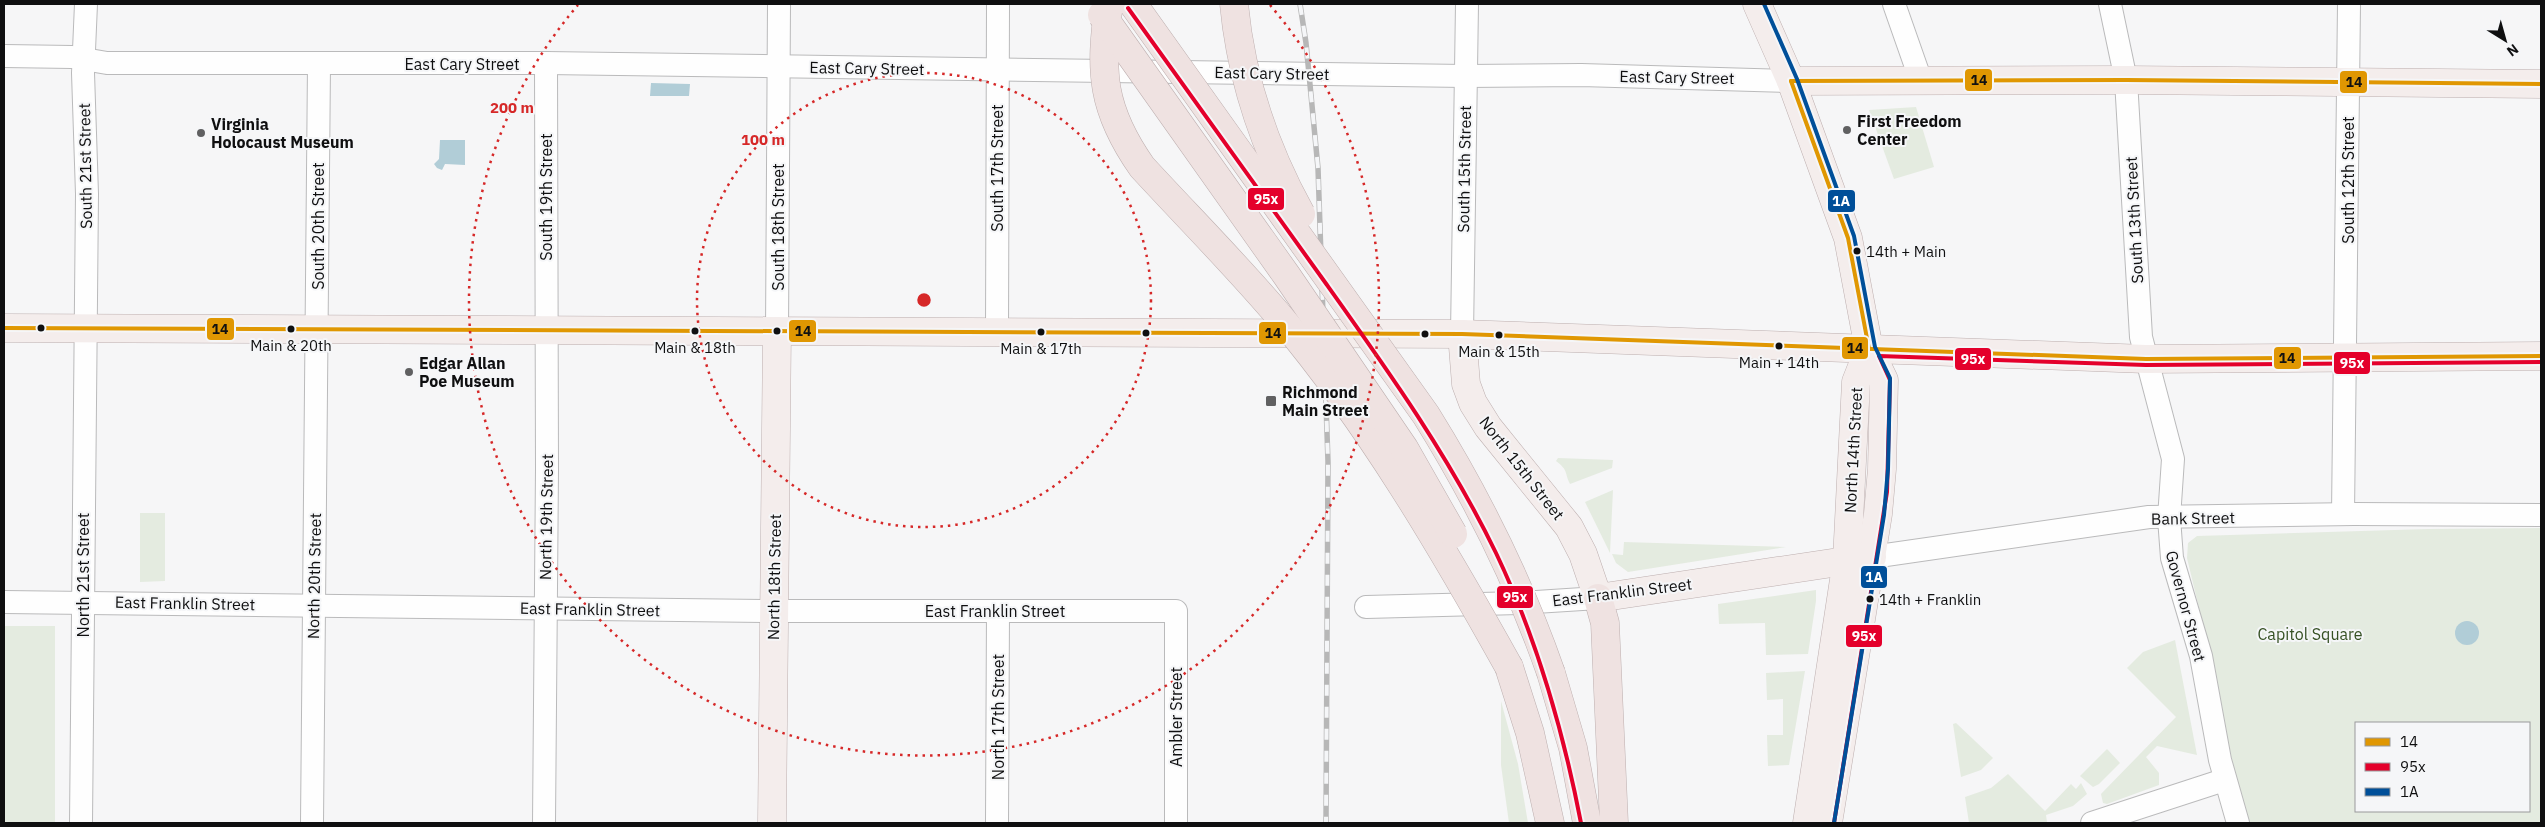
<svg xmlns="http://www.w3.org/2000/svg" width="2545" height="827" font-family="'IBM Plex Sans',sans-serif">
<rect width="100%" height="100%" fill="#f6f6f7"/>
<!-- green -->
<g fill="#e4ebe0" fill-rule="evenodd">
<path d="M1916,107l18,60 -40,12 -25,-69z"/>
<path d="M1558,458l55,2 -1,8 -42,16c-6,-12 -1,-13 -14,-23z"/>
<path d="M1613,490l-3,63 -25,-51z"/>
<path d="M140,513h25v68l-25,1z"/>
<path d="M2541,528v295h-295l-13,-45 -23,-124 -23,-96 1,-15 9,-7 231,-7zM2356,723h173v88h-173z"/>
<path d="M1624,542l162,5 -158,25 -12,-9 -4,-9 11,1z"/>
<path d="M1816,590v11l-8,53 -42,1 -1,-32 -46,1 -1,-20z"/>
<rect x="4" y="626" width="51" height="197"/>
<path d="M2175,640l22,115 -40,-9 -11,11 13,16v12l-52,19 -4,-1 -2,-9 75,-77 -49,-49 16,-16z"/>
<path d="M1805,671l-16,94 -21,1 -1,-31h16v-36l-16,1 -1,-27z"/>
<path d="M1501,701l17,63 10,59h-19l-8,-58z"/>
<path d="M1956,723l37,35 -12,12 -20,7 -8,-53z"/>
<path d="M2107,749l13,14 -21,21 -6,3 -13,-11z"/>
<path d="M2008,774l37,37 26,-27 5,5 5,-6 6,11 -14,12 -27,9 1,7 -4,1h-74l-4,-26 26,-9z"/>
</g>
<!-- water -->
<g fill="#b1cdd7">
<path d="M651,83l39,1 -1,12h-39z"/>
<path d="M440,140h25v25l-20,-1 -3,6 -5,-2 -3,-4 5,-5z"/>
<circle cx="2467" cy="633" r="12"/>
</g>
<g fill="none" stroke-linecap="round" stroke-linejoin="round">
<!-- minor casing -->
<g stroke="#bababb" stroke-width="24">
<g id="minor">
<path d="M1894,4l27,77"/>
<path d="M2110,4l16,76 15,257 32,122 -4,59 3,40 29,98 19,104 18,63"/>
<path d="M4,56l68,1 35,6h439l919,13 116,-1 210,6"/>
<path d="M777,331l2,-327"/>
<path d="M997,332l1,-328"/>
<path d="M1462,334l5,-330"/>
<path d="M2343,514l6,-510"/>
<path d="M1872,557l277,-40 205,-3 187,1"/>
<path d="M4,602l769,9h403v212"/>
<path d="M1366,607l153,-4 79,-5"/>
<path d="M81,823l6,-629 -4,-121 3,-69"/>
<path d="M312,823l7,-759"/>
<path d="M544,823l3,-354 -1,-406"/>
<path d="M997,823l1,-212"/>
<path d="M2092,823l132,-43"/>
</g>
</g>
<!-- major casing -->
<g stroke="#bdafaf" stroke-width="29">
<g id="major">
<path d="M1757,4l34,77 57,157 21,111 15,31 -2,89 -4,45 -50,309"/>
<path d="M1791,81l335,-1 415,4"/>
<path d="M4,328l1458,6 684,25 395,-3"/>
<path d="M1462,334l4,50 7,19 15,24 81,100 14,27 15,44 274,-41"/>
<path d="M772,823l5,-492"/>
<path d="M1807,823l40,-263 9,-178 13,-33"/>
</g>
</g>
<!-- highway casing -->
<g stroke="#bdafaf" stroke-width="29">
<g id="highway">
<path d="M1598,598l7,25 9,200"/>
<path d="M1509,667l21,66 20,90"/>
<path d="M1551,673l22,75 14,75"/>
</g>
</g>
<!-- minor -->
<use href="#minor" stroke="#fefefe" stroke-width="22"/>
<!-- major -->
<use href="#major" stroke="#f4edec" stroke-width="28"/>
<!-- highway -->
<use href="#highway" stroke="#efe2e1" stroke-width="28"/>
<!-- rail casing -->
<g stroke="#b7b7b7" stroke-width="5.5">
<path id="rail" d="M1300,4l6,39 12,125 10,294 -2,361"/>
</g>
<!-- rail -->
<use href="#rail" stroke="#f5f6f8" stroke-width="4" stroke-dasharray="11" stroke-linecap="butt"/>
<!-- highway-bridge casing -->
<g stroke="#bdafaf" stroke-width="29" stroke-linecap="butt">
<g id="highway-bridge">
<path d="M1109,4c-10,68 -7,106 33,163 46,50 94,98 138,150 90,107 161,228 229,350"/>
<path d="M1133,4l293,411c51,82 93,166 125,258"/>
<path d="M1234,4c7,74 31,145 67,210"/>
<path d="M1102,15l185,261 117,172 49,86"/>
</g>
</g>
<!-- highway-bridge -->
<use href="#highway-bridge" stroke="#efe2e1" stroke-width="28"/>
<!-- bus-1 casing -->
<g stroke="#f5f6f8" stroke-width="8">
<g id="bus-1">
<path d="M1791,81l335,-1 415,4"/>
<path d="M1791,81l57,157 21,111"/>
<path d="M4,328l1458,6 684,25 395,-3"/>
</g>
</g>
<!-- bus-2 casing -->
<g stroke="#f5f6f8" stroke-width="8">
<g id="bus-2">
<path d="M1128,8c66,92 133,184 199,277 62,87 122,171 169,268 41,86 67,177 85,270"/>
<path d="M1834,823l53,-331 3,-112 -11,-24 267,9 395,-3"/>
</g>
</g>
<!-- bus-3 casing -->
<g stroke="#f5f6f8" stroke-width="8">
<path id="bus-3" d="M1764,4l33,75 57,157 21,111 15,31 -2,91 -4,46 -50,308"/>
</g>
<!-- bus-1 -->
<use href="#bus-1" stroke="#e09702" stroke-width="4"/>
<!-- bus-2 -->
<use href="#bus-2" stroke="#e4002b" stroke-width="4"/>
<!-- bus-3 -->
<use href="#bus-3" stroke="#004f99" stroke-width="4"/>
</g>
<!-- distance rings -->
<g fill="none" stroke="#d62828" stroke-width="2.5" stroke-dasharray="2.5 5">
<circle cx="924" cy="300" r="227"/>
<path d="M1270 5A455 455 0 1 1 578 5"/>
</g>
<!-- markers -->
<g fill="#606061" stroke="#f5f6f8" stroke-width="2">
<circle cx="1847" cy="130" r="5"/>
<circle cx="201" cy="133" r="5"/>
<circle cx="409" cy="372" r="5"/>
<rect x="1265" y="395" width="12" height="12" rx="2.5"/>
</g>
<g fill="#0f0f10" stroke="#f5f6f8" stroke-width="2">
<circle cx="1857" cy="251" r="4.5"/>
<circle cx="41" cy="328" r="4.5"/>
<circle cx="291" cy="329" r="4.5"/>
<circle cx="695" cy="331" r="4.5"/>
<circle cx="777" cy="331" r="4.5"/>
<circle cx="1041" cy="332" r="4.5"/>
<circle cx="1146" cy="333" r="4.5"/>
<circle cx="1425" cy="334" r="4.5"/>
<circle cx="1499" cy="335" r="4.5"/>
<circle cx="1779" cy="346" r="4.5"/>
<circle cx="1870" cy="599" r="4.5"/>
</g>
<g text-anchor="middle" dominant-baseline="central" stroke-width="4" stroke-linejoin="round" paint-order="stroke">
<!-- bus labels -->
<g font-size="15" fill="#0f0f10" stroke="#f5f6f8">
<text x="1866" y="251" text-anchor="start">14th + Main</text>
<text x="291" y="345">Main &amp; 20th</text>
<text x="695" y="347">Main &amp; 18th</text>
<text x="1041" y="348">Main &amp; 17th</text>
<text x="1499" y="351">Main &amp; 15th</text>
<text x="1779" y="362">Main + 14th</text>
<text x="1879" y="599" text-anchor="start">14th + Franklin</text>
</g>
<!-- street labels -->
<g font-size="16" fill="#0f0f10" stroke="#f5f6f8">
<text x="462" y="64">East Cary Street</text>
<text transform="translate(867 68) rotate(1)">East Cary Street</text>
<text transform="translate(1272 73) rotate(1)">East Cary Street</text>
<text transform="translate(1677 77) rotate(1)">East Cary Street</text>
<text transform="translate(85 166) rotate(-91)">South 21st Street</text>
<text transform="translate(997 168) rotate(-90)">South 17th Street</text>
<text transform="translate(1464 169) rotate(-89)">South 15th Street</text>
<text transform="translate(2348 180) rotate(-90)">South 12th Street</text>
<text transform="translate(546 197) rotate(-90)">South 19th Street</text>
<text transform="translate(2134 220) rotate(-93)">South 13th Street</text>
<text transform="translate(318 226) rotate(-90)">South 20th Street</text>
<text transform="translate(778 227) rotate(-90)">South 18th Street</text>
<text transform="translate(1853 450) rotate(-87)">North 14th Street</text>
<text transform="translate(1522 468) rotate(52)">North 15th Street</text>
<text transform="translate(546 517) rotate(-89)">North 19th Street</text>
<text transform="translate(2193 518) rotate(-1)">Bank Street</text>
<text transform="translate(83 575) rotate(-90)">North 21st Street</text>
<text transform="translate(314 576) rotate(-89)">North 20th Street</text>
<text transform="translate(774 577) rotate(-89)">North 18th Street</text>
<text transform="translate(1622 592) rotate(-7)">East Franklin Street</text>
<text transform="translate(185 603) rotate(1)">East Franklin Street</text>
<text transform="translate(2186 606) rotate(75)">Governor Street</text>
<text transform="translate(590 609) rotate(1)">East Franklin Street</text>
<text x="995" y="611">East Franklin Street</text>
<text transform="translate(998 717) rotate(-90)">North 17th Street</text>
<text transform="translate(1176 717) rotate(-90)">Ambler Street</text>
</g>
<!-- poi labels -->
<g font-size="16" font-weight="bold" fill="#0f0f10" stroke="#f5f6f8" text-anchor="start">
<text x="1857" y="121">First Freedom<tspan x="1857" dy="18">Center</tspan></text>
<text x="211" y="124">Virginia<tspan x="211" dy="18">Holocaust Museum</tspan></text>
<text x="419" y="363">Edgar Allan<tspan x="419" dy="18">Poe Museum</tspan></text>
<text x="1282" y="392">Richmond<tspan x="1282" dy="18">Main Street</tspan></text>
</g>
<!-- park labels -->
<g font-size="16" fill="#365124" stroke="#f5f6f8">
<text x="2310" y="634">Capitol Square</text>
</g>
</g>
<circle cx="924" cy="300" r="8" fill="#d62828" stroke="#f5f6f8" stroke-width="2.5"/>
<g font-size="15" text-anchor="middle" font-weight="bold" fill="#d62828" stroke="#f5f6f8" stroke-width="4" stroke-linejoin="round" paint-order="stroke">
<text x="512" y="113">200 m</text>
<text x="763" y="145">100 m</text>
</g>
<g stroke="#f5f6f8" stroke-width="2">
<rect x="1964" y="68" width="29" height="24" rx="5" fill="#e09702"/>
<rect x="2339" y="70" width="29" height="24" rx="5" fill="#e09702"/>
<rect x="1247" y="187" width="38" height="24" rx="5" fill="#e4002b"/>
<rect x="1827" y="189" width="29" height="24" rx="5" fill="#004f99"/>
<rect x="206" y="317" width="29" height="24" rx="5" fill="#e09702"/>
<rect x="788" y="319" width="29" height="24" rx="5" fill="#e09702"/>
<rect x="1258" y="321" width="29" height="24" rx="5" fill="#e09702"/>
<rect x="1841" y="336" width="28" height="24" rx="5" fill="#e09702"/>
<rect x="2273" y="346" width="29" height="24" rx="5" fill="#e09702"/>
<rect x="1954" y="347" width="38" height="24" rx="5" fill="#e4002b"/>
<rect x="2333" y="351" width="38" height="24" rx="5" fill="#e4002b"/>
<rect x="1860" y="565" width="28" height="24" rx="5" fill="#004f99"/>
<rect x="1496" y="585" width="38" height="24" rx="5" fill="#e4002b"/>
<rect x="1845" y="624" width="38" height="24" rx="5" fill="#e4002b"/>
</g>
<g font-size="14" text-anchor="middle" font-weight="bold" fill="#fff">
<text x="1266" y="204">95x</text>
<text x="1841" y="206">1A</text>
<text x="1973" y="364">95x</text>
<text x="2352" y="368">95x</text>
<text x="1874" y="582">1A</text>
<text x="1515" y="602">95x</text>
<text x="1864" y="641">95x</text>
</g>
<g font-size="14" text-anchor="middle" font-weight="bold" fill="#111">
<text x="1979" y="85">14</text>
<text x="2354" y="87">14</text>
<text x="220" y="334">14</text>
<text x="803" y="336">14</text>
<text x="1273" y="338">14</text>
<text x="1855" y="353">14</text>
<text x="2287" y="363">14</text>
</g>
<!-- border -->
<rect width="2545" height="827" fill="none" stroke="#0f0f10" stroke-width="10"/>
<!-- legend -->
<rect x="2355" y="722" width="175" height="90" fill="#f5f6f8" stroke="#999a9b"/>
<rect x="2365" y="738" width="25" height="8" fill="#e09702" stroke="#999a9b"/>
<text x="2400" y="747" font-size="15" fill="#0f0f10">14</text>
<rect x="2365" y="763" width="25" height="8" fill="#e4002b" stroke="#999a9b"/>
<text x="2400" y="772" font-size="15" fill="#0f0f10">95x</text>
<rect x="2365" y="788" width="25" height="8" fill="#004f99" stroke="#999a9b"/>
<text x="2400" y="797" font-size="15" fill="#0f0f10">1A</text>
<!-- north arrow -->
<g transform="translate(2505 40) rotate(143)" stroke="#f5f6f8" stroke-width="4" paint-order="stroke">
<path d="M0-4L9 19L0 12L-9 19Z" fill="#0f0f10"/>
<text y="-8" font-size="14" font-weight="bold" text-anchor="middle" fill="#0f0f10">N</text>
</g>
</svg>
